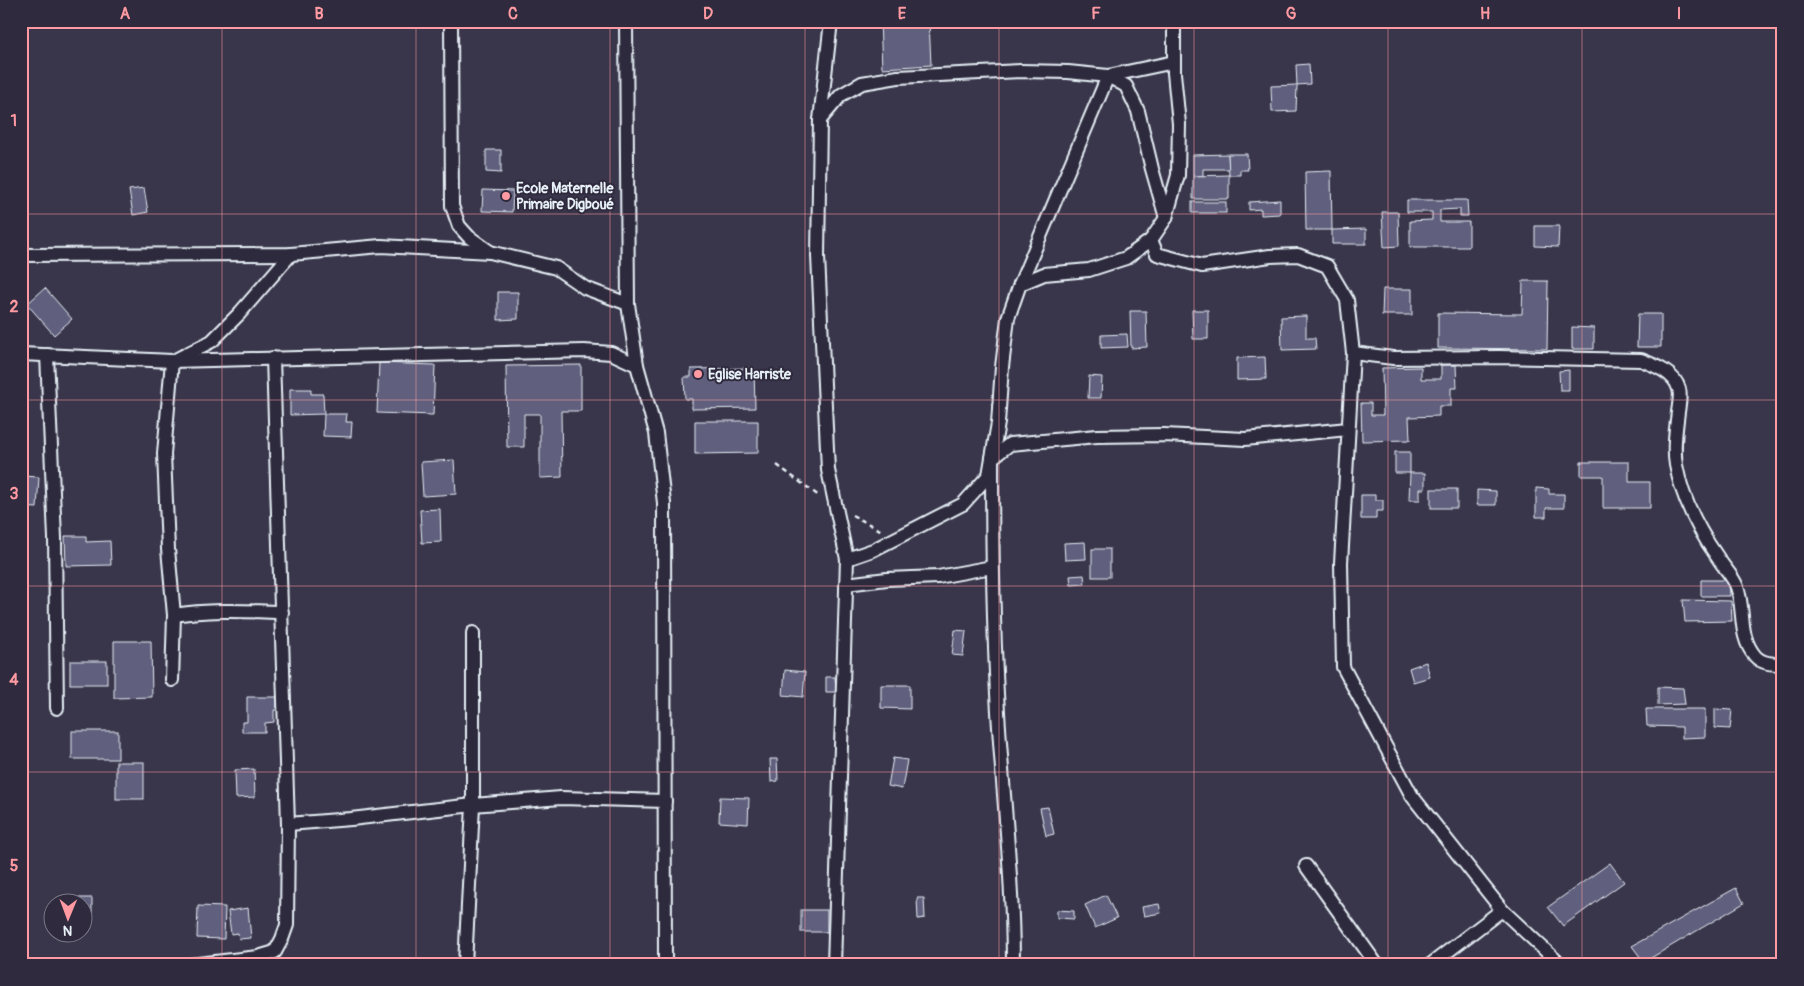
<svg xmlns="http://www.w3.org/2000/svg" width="1804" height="986" font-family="Pangolin,sans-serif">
<rect width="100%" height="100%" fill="#39354a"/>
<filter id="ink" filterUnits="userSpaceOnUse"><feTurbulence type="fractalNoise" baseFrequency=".02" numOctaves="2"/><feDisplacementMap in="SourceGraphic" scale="10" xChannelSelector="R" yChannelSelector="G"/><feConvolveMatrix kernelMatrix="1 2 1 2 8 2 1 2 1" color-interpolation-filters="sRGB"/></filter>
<g filter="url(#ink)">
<!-- building -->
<g fill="#605f7d" stroke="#e8f1f8">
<path d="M880,21h49l2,44 -49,3z"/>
<path d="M1309,64l1,20 -13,1 -1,-20z"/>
<path d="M1297,85l-1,26 -24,1 -1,-26z"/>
<path d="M486,150h15v23l-15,-1z"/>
<path d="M1228,154l1,15h-26v7h-10v-21z"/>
<path d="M1228,154h19l1,16h-8v5h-11z"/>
<path d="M1331,171l1,59h-26l-1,-58z"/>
<path d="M1229,175v24h-36v-23z"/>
<path d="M144,188l4,24 -15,3 -4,-25z"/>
<path d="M483,190l30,1 -1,21 -30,-1z"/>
<path d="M1280,200v14l-19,1v-6l-12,1v-8z"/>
<path d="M1407,200h60l1,16h-8v-7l-20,1v12h29v25h-59v-26l22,-1v-8h-25z"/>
<rect x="1192" y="202" width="34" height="11"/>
<path d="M1382,212h16l1,34 -15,1z"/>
<path d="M1535,226h24l-1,21 -23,-1z"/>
<path d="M1366,229v15h-34v-14z"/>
<path d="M1523,281h25l-1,68 -109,-1v-35l84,1z"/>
<path d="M45,288l27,31 -18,16 -27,-31z"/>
<path d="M1383,289h29v26h-30z"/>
<path d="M498,292h20v27l-20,1z"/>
<path d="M1192,310h16v29h-15z"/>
<path d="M1130,311h16l1,36 -16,1z"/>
<path d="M1638,314h23v33h-24z"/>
<path d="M1306,316v22h9l1,11 -34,1 -1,-33z"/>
<path d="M1572,327l22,1v21h-22z"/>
<path d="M1127,334l1,13 -27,1v-13z"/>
<path d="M1265,357l1,22 -29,1v-22z"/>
<path d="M379,363l56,2 -2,50 -56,-2z"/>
<path d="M581,365v46h-20l1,66 -22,1v-64h-16v33h-17l-1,-81z"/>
<path d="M1441,365h15l1,23h-6v18h-12v10l-30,1 1,23 -48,1 -1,-38h10v12h12l-1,-47 39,-1v12h20z"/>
<path d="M754,368l1,40 -63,1v-10h-7l-1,-22h7v-8z"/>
<path d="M1569,370v20h-9l-1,-19z"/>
<path d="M1089,376l13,1 -1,21h-13z"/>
<path d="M290,389h21v5h12l1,20 -34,1z"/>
<path d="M324,414h23l-1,8h6l-1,15 -28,-1z"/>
<path d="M695,421h63v32l-63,1z"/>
<rect x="1395" y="452" width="15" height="21"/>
<path d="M454,460l2,34 -33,2 -2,-34z"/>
<path d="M1581,462h48v20h21v26h-47v-32h-22z"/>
<path d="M1410,473h15v16h-5v11h-11z"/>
<path d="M21,476l18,1 -2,31 -16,-1z"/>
<path d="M1536,488l13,1v5h15v14h-18v9h-10z"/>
<rect x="1431" y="489" width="26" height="19"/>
<path d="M1477,490l19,1v14h-19z"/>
<path d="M1361,495h14v5h8v11h-7v8h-15z"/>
<path d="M440,509l1,33 -19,1 -2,-33z"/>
<path d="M65,536h21v6l24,-1 1,24 -45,1z"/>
<path d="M1085,542l1,17 -21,1 -1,-17z"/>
<rect x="1092" y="549" width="18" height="28"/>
<path d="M1084,575l1,9 -14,1 -1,-9z"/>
<path d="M1701,580h28l1,16h-29z"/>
<path d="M1683,600l48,1 1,20 -47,1z"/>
<path d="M955,630l11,1 -3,25 -11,-1z"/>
<path d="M114,641h37l1,56 -38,1z"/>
<rect x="70" y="661" width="37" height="23"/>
<path d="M1426,662l4,15 -17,5 -4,-14z"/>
<path d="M785,670l20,2 -2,25 -20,-2z"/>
<path d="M826,677h9l1,15h-10z"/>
<path d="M881,685h29v24l-29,-1z"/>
<path d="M1658,687l25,1 2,16 -27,1z"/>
<path d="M247,697h30v13h-3v12l-9,1v9h-23v-10h5z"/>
<path d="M1646,709h59v28l-23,1v-11l-35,-1z"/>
<path d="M1715,709l17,1 -2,19 -15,-1z"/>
<rect x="72" y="731" width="46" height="28"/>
<path d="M893,758l14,2 -5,29 -14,-3z"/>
<path d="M770,759h7l1,22 -7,1z"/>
<rect x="116" y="762" width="28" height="37"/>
<path d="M254,769l1,28 -19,1 -1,-28z"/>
<path d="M720,797l29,1 -1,26 -29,-2z"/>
<path d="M1048,807l6,27 -8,2 -6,-28z"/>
<path d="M1610,863l14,19 -61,44 -15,-19z"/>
<path d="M1736,888l8,15 -100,59 -12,-16z"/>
<path d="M1106,895l11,23 -22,10 -10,-23z"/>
<path d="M65,898h27v19h-6l1,7h-5v-20h-17z"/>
<path d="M917,898h7l1,20 -7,1z"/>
<path d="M1159,904l2,9 -17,3 -2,-9z"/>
<path d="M198,906l27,1 -1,32 -27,-1z"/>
<path d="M248,908l3,30 -12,1 -1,-6 -7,1 -3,-23z"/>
<rect x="801" y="910" width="26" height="22"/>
<path d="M1057,910l17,1v8l-17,-1z"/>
</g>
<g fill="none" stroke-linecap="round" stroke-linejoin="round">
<!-- minor casing -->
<g stroke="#e8f1f8" stroke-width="16">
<g id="minor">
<path d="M451,21l1,185 7,20 10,11 21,15"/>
<path d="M626,21l2,283 9,61 19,68 8,70 1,462"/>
<path d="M831,21l-11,99 -2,136 10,214 19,89 -13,406"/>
<path d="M820,120l21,-25 21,-12 36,-6 123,-6 47,1 40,4 18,10 12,25 14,58 14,49"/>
<path d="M1151,240l6,14 45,12 68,-10 28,-1 29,11 20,34 6,53 -12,210 2,104 69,129 90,114 59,55"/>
<path d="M21,255l270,-1 90,-8 109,6 66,16 29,20 43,16"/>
<path d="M1020,284l88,-208 66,-14"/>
<path d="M1353,353l40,5 106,-1 142,3c13,5 34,13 38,29 2,6 0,16 -1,23 -2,17 -5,35 -2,53 6,33 23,66 42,93 6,10 15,18 19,29 8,22 1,50 18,69 7,8 18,8 28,8"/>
<path d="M21,354l151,7 412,-10 27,2 26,12"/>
<path d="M47,355l8,183 2,170"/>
<path d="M177,359l35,-18 27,-27 52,-60"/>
<path d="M847,559l26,-9 90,-46 26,-29 9,-52 4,-56 6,-49 12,-34 24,-10 45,-4 37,-12 25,-18 15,-22 12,-43 1,-51 -5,-51v-52"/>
<path d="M846,584l41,-5 51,-2 54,-10"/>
<path d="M174,615c36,-6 72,-4 108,-3"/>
<path d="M172,680l2,-65 -6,-66 -4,-95 8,-93"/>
<path d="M288,824l63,-5 122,-14 88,-7 104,3"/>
<path d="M1306,866l71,99"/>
<path d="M189,965l69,-8 17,-5 7,-13 5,-14 1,-101 -15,-466"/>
<path d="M465,965l8,-160v-172"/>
<path d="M1013,965c0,-85 -10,-169 -15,-253 -5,-85 -6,-169 -6,-254l18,-14 87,-8 67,-1 81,4 103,-10"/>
<path d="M1430,965l72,-55"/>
</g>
</g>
<!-- path -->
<g stroke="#e8f1f8" stroke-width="2.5" stroke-dasharray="5 4" stroke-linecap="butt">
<path d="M777,465l42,31"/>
<path d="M852,515l30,16"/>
</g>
<!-- minor -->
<use href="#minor" stroke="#2f2a3d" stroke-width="12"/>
</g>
</g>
<!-- grid -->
<path fill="none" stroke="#ff9aa2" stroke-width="1" stroke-opacity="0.55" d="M222,21v944M416,21v944M610,21v944M805,21v944M999,21v944M1194,21v944M1388,21v944M1582,21v944M21,214h1762M21,400h1762M21,586h1762M21,772h1762"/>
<!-- markers -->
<g fill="#ff9aa2" stroke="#2f2a3d" stroke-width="2">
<circle cx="506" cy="196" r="5"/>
<circle cx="698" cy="374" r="5"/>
</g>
<g text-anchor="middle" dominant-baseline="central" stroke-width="4" stroke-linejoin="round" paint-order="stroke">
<!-- poi labels -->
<g font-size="14" font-weight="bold" fill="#e8f1f8" stroke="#2f2a3d" text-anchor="start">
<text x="516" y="188">Ecole Maternelle<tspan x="516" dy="16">Primaire Digboué</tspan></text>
<text x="708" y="374">Eglise Harriste</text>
</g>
</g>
<!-- margin -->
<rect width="1804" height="986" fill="none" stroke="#2f2a3d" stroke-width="55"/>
<!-- north arrow -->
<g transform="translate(68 918) rotate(181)"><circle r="24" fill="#2f2a3d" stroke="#797a88"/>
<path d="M0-4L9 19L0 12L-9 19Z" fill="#ff9aa2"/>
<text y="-8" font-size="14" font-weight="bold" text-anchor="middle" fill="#e8f1f8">N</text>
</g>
<rect x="28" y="28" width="1748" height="930" fill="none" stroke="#ff9aa2" stroke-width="2"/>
<g font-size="16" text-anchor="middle" font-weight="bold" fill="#ff9aa2">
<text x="125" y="19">A</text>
<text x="319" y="19">B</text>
<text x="513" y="19">C</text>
<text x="708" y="19">D</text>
<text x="902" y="19">E</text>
<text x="1096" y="19">F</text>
<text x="1291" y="19">G</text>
<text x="1485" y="19">H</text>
<text x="1679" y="19">I</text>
<text x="14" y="126">1</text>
<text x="14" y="312">2</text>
<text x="14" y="499">3</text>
<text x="14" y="685">4</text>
<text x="14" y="871">5</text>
</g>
</svg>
